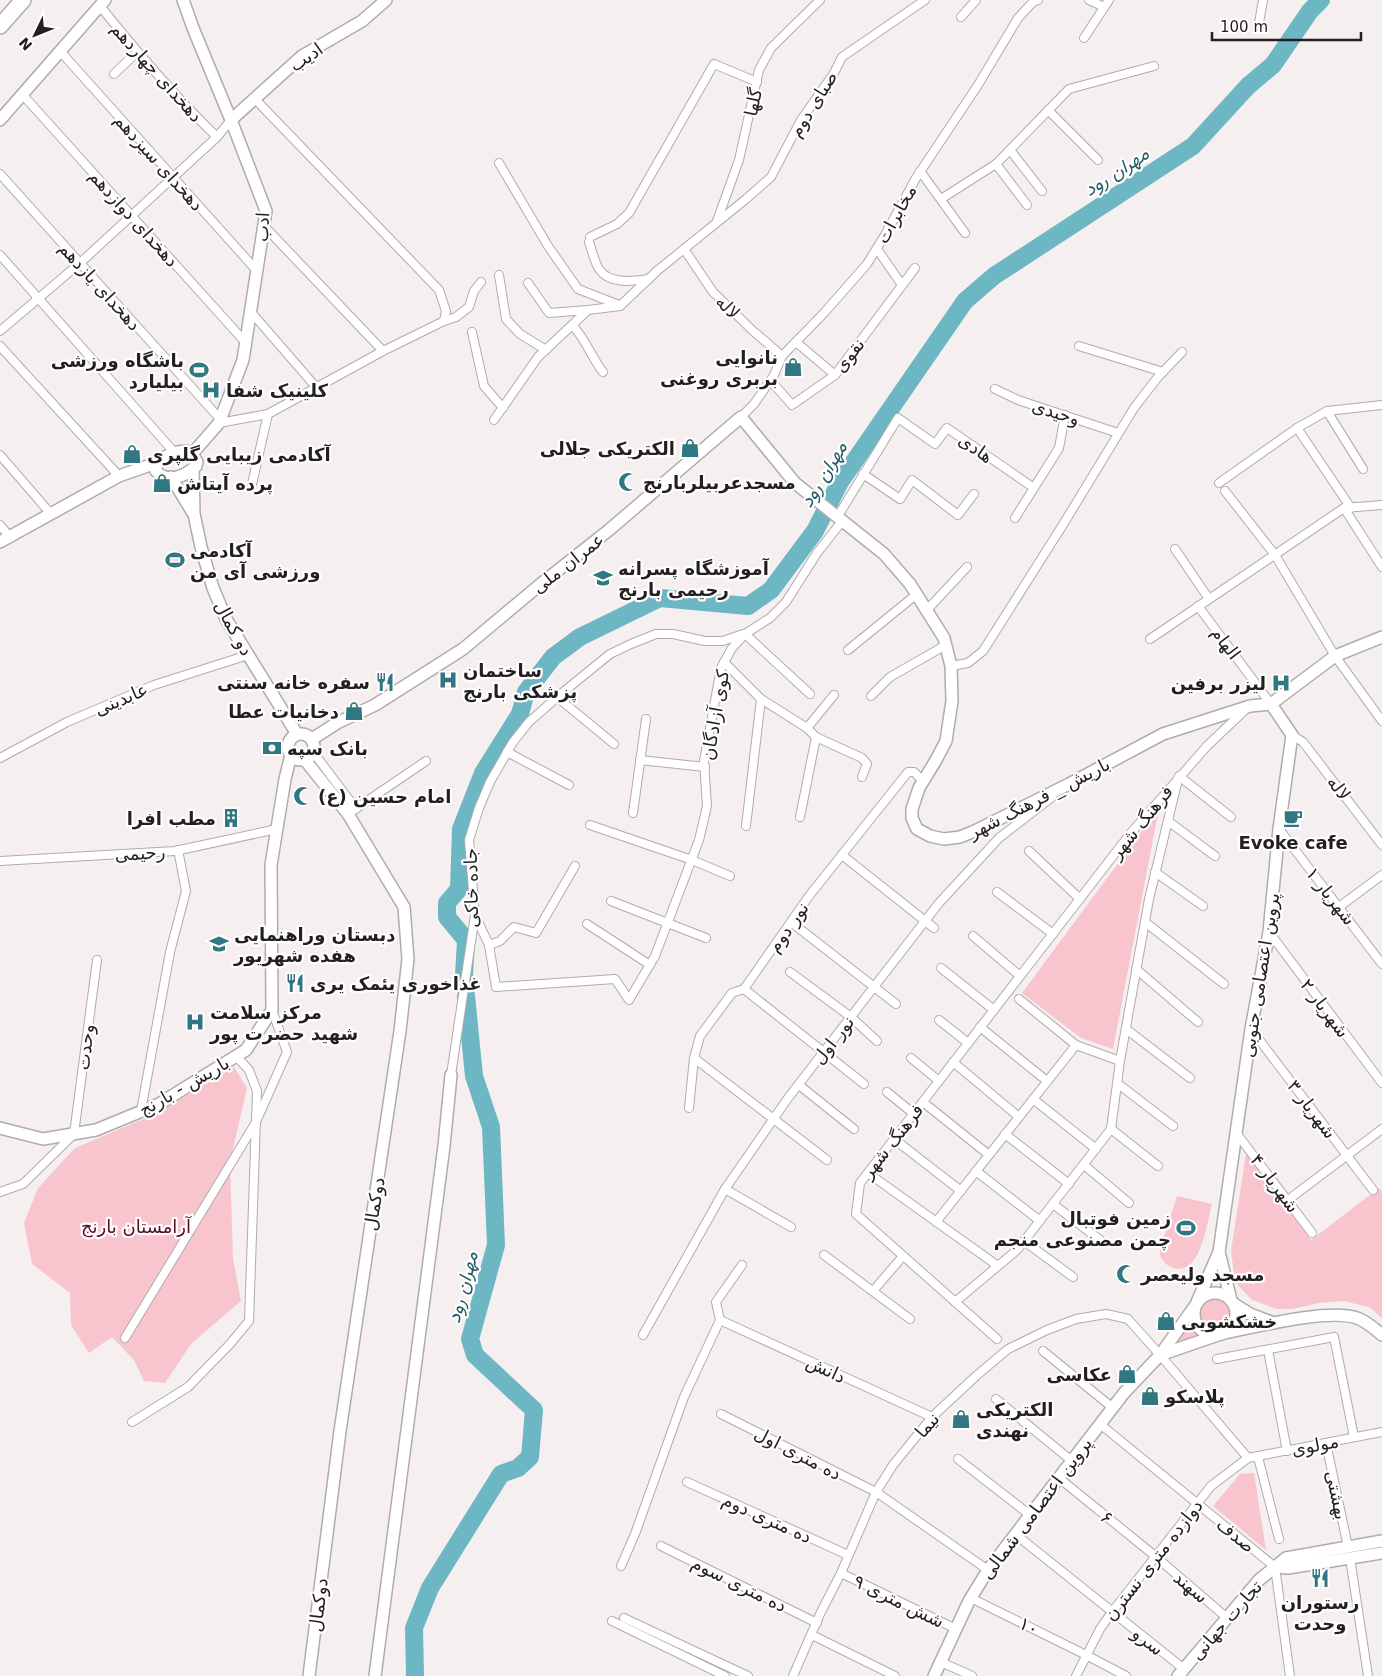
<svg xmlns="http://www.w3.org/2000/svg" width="1382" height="1676" font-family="'DejaVu Sans',Vazirmatn,sans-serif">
<rect width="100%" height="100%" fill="#f5eff0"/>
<!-- green -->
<g fill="#f8c5cf">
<path d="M180,550l4,14 -16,6 -3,-14z"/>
<path d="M1159,808l-46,241 -32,-11 -59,-45z"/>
<path d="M234,1067l13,21 -17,74 3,96 8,43 -50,43 -26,39 -21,-2 -10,-21 -22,-23 -23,16 -18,-28 -1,-32 -38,-29 -8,-41 14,-35 37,-40 85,-36z"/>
<path d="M1246,1154l65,86 68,-52 3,4v126l-13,-11 -26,-6 -24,2 -27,6h-15l-25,-9 -17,-18 -4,-31z"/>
<path d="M1177,1196l35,8c-5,19 -12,76 -41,63 -6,-3 -11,-8 -11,-15 0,-5 3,-11 4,-15 4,-14 9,-28 13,-41z"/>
<circle cx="1215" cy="1313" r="16"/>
<path d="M1191,1321l5,10 5,5 -23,5z"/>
<path d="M1254,1473l12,77 -53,-44 27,-32z"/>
</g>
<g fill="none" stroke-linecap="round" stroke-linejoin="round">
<!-- river -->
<g stroke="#6cb7c3" stroke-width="18">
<path d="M464,976l2,-36 -19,-23v-14l12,-14 2,-60 22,-56 37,-59 6,-22 27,-35 27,-20 80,-39 88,8 23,-16 44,-59 25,-49 125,-181 29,-25 199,-130 55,-60 25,-21 37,-54 11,-11"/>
<path d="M415,1676l-1,-48 16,-40 71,-114 17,-6 12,-11 4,-47 -59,-55 -5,-16 26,-94 -5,-118 -17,-51 -8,-80"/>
</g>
<!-- street casing -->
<g stroke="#b1abac" stroke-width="10">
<g id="street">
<path d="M1089,0l15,7"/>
<path d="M100,6c37,46 74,90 117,131"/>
<path d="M961,17l15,-17"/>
<path d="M1259,23l4,-23"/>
<path d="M1084,38l25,-38"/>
<path d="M60,51l198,221"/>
<path d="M114,74l23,-22"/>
<path d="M22,94l224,249"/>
<path d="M1048,110l50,50"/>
<path d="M1010,150l32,41"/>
<path d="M499,163l49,83 30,43 41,16"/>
<path d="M996,164l31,41"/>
<path d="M920,171l45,62"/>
<path d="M0,174l221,246"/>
<path d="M941,199l55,-35 73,-75 85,-23"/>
<path d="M717,221l22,-61 20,-90 12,-22 49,-48"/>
<path d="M264,226l119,125"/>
<path d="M590,237l27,-13 12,-11 85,-149 43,18"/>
<path d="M589,242c3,8 5,19 10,27 11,16 33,12 49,10"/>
<path d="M684,249l29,43 39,38 30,26"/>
<path d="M877,249l25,36"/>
<path d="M0,255l174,197"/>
<path d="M499,275l7,44 14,15 26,16"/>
<path d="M528,283l21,30 39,-3"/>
<path d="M251,312l65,75"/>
<path d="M444,321l12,-4 13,-10 5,-16 7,-9"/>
<path d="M572,325c14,14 19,32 31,47"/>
<path d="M0,331l80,-68 137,-126 14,-17"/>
<path d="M472,332l12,54 19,22"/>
<path d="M796,342l39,33"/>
<path d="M0,346l119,130"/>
<path d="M1079,346l84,26"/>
<path d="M771,381l21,24 43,-30 80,-107"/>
<path d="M995,389l23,11 100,33"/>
<path d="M1327,411l36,58"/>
<path d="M741,417l13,-13 20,-29 8,-19 42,-43 43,-49 18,-29 31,-57 62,-93 40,-67 15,-16 5,-2"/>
<path d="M494,420l44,-63 50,-47 32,-4 38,-36 88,-71 25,-22 30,-57 33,-47 8,-16 83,-57"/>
<path d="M219,423l49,-9 115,-63 61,-30 2,-10 -7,-21 -184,-191"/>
<path d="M1297,428l54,80"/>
<path d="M0,455l51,59"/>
<path d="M863,474l37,25 12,-19 46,35 16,-21"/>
<path d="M1219,483l78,-55 30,-17 55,-6"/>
<path d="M252,484l16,-70"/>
<path d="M1225,491l50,64 60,101 47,65"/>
<path d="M1344,508l38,59"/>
<path d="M838,516l60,-98 37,26 12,-16 87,60"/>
<path d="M1015,518l44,-70 6,-33"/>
<path d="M0,525l10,12"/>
<path d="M1175,549l34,50"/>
<path d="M1198,606l73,98"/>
<path d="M927,610l40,-43"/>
<path d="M745,634l65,60"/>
<path d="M1150,639l194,-131 38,-3"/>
<path d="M848,650l69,-56"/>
<path d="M724,662l37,37 -15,127"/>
<path d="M951,666l17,-3 15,-12 81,-128 70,-115 24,-31 24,-25"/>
<path d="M871,696l19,-19 56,-32"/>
<path d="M557,697l57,47"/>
<path d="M761,699l46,29 9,9 46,21 5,6 -5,13"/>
<path d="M807,728l27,-33"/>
<path d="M1292,735l11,7 79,103"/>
<path d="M313,752l43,57"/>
<path d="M507,752l62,33"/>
<path d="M0,758l67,-36 87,-37 94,-30"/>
<path d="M640,760l65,7"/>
<path d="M1179,776l52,41"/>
<path d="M633,813l13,-94"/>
<path d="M348,814l78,-53"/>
<path d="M800,817l16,-80"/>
<path d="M1168,821l47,35"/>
<path d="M590,825l102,35 38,16"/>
<path d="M1279,829l103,135"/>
<path d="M1029,851l51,48"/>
<path d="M842,855l92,73"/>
<path d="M0,861l175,-10 102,-22"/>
<path d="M1155,872l48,34"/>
<path d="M997,892l56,42"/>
<path d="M611,901l95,37"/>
<path d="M1339,907l43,-32"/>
<path d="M475,915l14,30 7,42 119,-8 14,21 26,-44 44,-116 8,-34 -3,-45 17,-93 11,-20 13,-14 25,-16 16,-16 31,-49 26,-33"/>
<path d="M791,922l105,82"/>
<path d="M1145,922l79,62"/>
<path d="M587,924l63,41"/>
<path d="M1269,932l113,151"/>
<path d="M973,936l47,40"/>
<path d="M489,945l11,-4 14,-14 22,6 39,-67"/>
<path d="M941,968l53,42"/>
<path d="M1136,969l62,53"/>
<path d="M790,972l61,45 26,24"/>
<path d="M744,989l120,95"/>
<path d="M1019,999l57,46"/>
<path d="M939,1020l29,23"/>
<path d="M980,1027l67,54"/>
<path d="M1126,1029l64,49"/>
<path d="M1251,1029l122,161"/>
<path d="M694,1058l133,102"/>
<path d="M911,1058l28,23"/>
<path d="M953,1062l66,55"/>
<path d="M451,1075l24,-160 -6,-75 10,-32 11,-26 23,-40 16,-20 33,-29 48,-39 21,-10 25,-10h17l32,7h18l20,-7"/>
<path d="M1117,1083l56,43"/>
<path d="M799,1085l55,44"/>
<path d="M887,1092l27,22"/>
<path d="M1033,1099l63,50"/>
<path d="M923,1102l66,53"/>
<path d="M689,1108l5,-50 6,-22 32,-43 12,-4 65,-93 99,-124h6l9,9"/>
<path d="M141,1111l29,-159 16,-61 -8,-41"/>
<path d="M1111,1129l47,37"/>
<path d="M1005,1134l64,50"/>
<path d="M1237,1134l75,99"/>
<path d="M894,1139l67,52"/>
<path d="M1084,1165l45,38"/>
<path d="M976,1171l64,50"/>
<path d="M868,1173l130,93"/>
<path d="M725,1189l66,38"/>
<path d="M0,1192l23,-8 51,-50 23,-174"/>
<path d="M1288,1200l94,-71"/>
<path d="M1053,1204l47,36"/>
<path d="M936,1222l140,-177 44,16"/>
<path d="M1024,1241l49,36"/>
<path d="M824,1255l86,64"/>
<path d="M873,1291l30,-35"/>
<path d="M955,1302l62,-52 94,-121 9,-68 29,-162 29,-120"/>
<path d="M720,1320l212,97"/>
<path d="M643,1335l82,-146 63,-91 151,-195 60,-65 53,-41"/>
<path d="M125,1338l131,-216 31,-70 -15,-42"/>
<path d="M997,1339l-141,-125 4,-31 270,-349 77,-88 39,-37"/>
<path d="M1268,1350l19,101"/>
<path d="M1043,1351l70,57"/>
<path d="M1217,1359l117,-22 20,100"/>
<path d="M996,1399l76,62"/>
<path d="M721,1414l155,78 112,78"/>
<path d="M132,1422l56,-35 42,-43 19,-23 8,-230 -8,-21 -13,-14"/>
<path d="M1100,1424l175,143 15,109"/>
<path d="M1326,1443l22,104"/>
<path d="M1258,1457l21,82"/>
<path d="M958,1459l72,56"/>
<path d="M1059,1478l96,78 71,61"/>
<path d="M687,1482l161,73"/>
<path d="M1015,1534l169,135"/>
<path d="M661,1546l156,77"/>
<path d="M1350,1558l18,118"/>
<path d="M621,1566l14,-32 49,-137 36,-77 -4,-18 26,-37"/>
<path d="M841,1573l115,56"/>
<path d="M971,1598l115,57 40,21"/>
<path d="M624,1618l124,58"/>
<path d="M612,1621l113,55"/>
<path d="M812,1635l83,41"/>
<path d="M941,1662l31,14"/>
<path d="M793,1676l27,-62 21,-41 35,-81 17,-27 39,-48 44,-41 32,-27 39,-19 29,-11 30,-5 22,5 32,36 88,103"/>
<path d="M1076,1676l24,-47 12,-17 99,-126 37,-28 134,-26"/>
</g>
</g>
<!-- secondary casing -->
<g stroke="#b1abac" stroke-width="14">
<g id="secondary">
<path d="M183,0l10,28 38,92 35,91 -23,149 -24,63 -27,31"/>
<path d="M0,120l105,-120"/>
<path d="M231,120l71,-64 60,-35 24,-21"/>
<path d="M186,451l6,3 5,8 -1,4c-10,10 -29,18 -40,5v-5c8,-11 17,-14 30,-15z"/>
<path d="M193,469l1,45 7,33 12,41 13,31 71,115"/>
<path d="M171,477l22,36"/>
<path d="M0,542l119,-66 40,-14"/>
<circle cx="301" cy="747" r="13"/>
<path d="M312,739l25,-16 38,-18 88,-56 79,-66 67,-53 132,-113 54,66 89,71 26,30 34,54 7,28 1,35 -6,40 -10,19 -17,28 -7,21v9l5,11 13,7 14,3 16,-2 17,-7 92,-46 94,-50 87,-28 21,-2 64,-48 47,-19"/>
<path d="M305,760l43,54 56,93 4,52 -8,72 -60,400 -31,245"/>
<path d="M0,1128l43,11 53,-9 63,-26 87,-54 26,-40 -1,-145 14,-86 6,-24"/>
<path d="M1219,1252l12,48"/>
<circle cx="1215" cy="1314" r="21"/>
<path d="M1197,1302l22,-50 32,-223 18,-97 10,-103 13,-94 -21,-31"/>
<path d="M1234,1304l16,10 24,9"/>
<path d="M1224,1333c31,-6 105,-25 133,-15 9,3 18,11 25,17"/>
<path d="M1160,1355l58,-20"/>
<path d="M1275,1567l13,1 94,-15"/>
<path d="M375,1676l69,-530 7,-71"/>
<path d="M934,1676l35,-75 19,-31 136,-177 36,-38 35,-49"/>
<path d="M1178,1676l81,-96 27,-22 96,-17"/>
</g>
</g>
<!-- highway casing -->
<g stroke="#b1abac" stroke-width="18">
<path id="highway" d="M0,26l23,-26"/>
</g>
<!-- street -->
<use href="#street" stroke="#fff" stroke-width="8"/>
<!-- secondary -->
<use href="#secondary" stroke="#fff" stroke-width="11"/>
<!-- highway -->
<use href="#highway" stroke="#fff" stroke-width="15"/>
</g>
<!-- icons -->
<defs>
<g id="shop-bare" transform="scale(1.5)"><path d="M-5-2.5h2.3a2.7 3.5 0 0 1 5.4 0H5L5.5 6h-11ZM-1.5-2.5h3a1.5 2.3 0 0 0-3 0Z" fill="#307782" stroke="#fffdfd" stroke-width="2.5" paint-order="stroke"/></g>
<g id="stadium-bare" transform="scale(1.5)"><path d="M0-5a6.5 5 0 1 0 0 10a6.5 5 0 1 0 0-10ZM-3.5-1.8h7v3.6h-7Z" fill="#307782" stroke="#fffdfd" stroke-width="2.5" paint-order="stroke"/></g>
<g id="hospital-bare" transform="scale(1.5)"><path d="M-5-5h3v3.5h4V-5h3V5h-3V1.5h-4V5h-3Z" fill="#307782" stroke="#fffdfd" stroke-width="2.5" paint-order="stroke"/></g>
<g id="mosque-bare" transform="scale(1.5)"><path d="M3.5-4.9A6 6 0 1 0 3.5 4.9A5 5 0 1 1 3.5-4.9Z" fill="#307782" stroke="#fffdfd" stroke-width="2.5" paint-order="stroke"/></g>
<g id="school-bare" transform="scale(1.5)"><path d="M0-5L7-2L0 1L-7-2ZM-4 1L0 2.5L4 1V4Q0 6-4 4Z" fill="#307782" stroke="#fffdfd" stroke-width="2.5" paint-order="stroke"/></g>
<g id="restaurant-bare" transform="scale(1.5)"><path d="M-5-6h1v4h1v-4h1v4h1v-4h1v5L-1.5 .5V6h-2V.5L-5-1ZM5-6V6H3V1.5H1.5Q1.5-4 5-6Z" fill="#307782" stroke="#fffdfd" stroke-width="2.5" paint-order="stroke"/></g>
<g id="bank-bare" transform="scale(1.5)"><path d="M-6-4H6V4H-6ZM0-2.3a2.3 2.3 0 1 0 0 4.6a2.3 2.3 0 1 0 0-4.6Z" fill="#307782" stroke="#fffdfd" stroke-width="2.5" paint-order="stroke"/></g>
<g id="building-bare" transform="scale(1.5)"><path d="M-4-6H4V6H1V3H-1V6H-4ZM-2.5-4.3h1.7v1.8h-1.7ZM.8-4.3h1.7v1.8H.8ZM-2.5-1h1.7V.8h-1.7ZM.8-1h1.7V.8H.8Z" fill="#307782" stroke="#fffdfd" stroke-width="2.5" paint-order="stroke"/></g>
<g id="cafe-bare" transform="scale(1.5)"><path d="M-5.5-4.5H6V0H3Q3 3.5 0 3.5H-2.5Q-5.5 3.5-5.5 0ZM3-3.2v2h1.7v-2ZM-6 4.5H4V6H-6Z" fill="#307782" stroke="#fffdfd" stroke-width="2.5" paint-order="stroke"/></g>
</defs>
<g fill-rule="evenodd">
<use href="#shop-bare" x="793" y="367"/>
<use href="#stadium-bare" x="199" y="370"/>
<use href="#hospital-bare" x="211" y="390"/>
<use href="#shop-bare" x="690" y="448"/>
<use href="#shop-bare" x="132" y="454"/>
<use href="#mosque-bare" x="628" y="482"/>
<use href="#shop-bare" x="162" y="483"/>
<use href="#stadium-bare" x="175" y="560"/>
<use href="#school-bare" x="603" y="578"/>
<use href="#hospital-bare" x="448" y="680"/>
<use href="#restaurant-bare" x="385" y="682"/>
<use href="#hospital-bare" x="1281" y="683"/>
<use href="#shop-bare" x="354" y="711"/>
<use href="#bank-bare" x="272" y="748"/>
<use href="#mosque-bare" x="303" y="796"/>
<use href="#building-bare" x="231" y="818"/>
<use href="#cafe-bare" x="1293" y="818"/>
<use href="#school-bare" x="219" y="944"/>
<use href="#restaurant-bare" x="295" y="983"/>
<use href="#hospital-bare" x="195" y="1022"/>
<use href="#stadium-bare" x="1186" y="1228"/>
<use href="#mosque-bare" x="1126" y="1274"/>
<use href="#shop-bare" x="1166" y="1321"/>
<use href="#shop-bare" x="1127" y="1374"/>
<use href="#shop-bare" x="1150" y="1396"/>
<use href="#shop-bare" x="961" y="1419"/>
<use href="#restaurant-bare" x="1320" y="1578"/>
</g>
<g text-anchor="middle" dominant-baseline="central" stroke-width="4.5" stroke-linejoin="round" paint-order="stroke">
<!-- street labels -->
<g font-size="18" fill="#211f1f" stroke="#fffdfd">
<text transform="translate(306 57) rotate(-35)">ادیب</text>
<text transform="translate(157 72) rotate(48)">دهخدای چهاردهم</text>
<text transform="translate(753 102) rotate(-78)">گلها</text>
<text transform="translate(813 104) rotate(-58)">صبای دوم</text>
<text transform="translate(159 162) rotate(48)">دهخدای سیزدهم</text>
<text transform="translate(896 214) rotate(-61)">مخابرات</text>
<text transform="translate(134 218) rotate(48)">دهخدای دوازدهم</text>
<text transform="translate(262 227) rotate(-87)">ادب</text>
<text transform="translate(100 286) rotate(48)">دهخدای یازدهم</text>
<text transform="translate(728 307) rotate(45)">لاله</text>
<text transform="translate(849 355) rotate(-52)">نقوی</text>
<text transform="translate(1056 412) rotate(18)">وحیدی</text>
<text transform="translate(976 448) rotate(35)">هادی</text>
<text transform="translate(568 563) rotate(-38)">عمران ملی</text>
<text transform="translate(234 628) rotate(61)">دو کمال</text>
<text transform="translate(1226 643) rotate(53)">الهام</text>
<text transform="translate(121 699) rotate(-23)">عابدینی</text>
<text transform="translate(715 715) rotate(-80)">کوی آزادگان</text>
<text transform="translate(1339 788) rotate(53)">لاله</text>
<text transform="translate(1039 798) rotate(-27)">باریش _ فرهنگ شهر</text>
<text transform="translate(1141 822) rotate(-51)">فرهنگ شهر</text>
<text transform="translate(140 853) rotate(-3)">رحیمی</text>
<text transform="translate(471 888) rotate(-91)">جاده خاکی</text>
<text transform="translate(1331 896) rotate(52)">شهریار ۱</text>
<text transform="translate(788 927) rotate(-55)">نور دوم</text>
<text transform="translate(1260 975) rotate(-81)">پروین اعتصامی جنوبی</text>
<text transform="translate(1325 1008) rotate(53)">شهریار ۲</text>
<text transform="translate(833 1040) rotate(-52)">نور اول</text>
<text transform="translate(85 1047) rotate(-83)">وحدت</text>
<text transform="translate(184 1086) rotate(-30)">باریش - بارنج</text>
<text transform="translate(1312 1109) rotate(53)">شهریار ۳</text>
<text transform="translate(892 1141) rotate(-52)">فرهنگ شهر</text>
<text transform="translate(1275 1183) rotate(53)">شهریار ۴</text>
<text transform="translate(374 1204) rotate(-81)">دوکمال</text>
<text transform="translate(826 1369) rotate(25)">دانش</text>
<text transform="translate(927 1425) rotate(-49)">نیما</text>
<text transform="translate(1315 1445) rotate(-11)">مولوی</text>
<text transform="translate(798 1453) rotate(27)">ده متری اول</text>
<text transform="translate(1337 1495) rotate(78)">بهشتی</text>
<text transform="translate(1036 1508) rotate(-53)">پروین اعتصامی شمالی</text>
<text transform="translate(1107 1517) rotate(39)">۶</text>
<text transform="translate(767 1518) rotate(24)">ده متری دوم</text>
<text transform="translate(1236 1535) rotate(40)">صدف</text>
<text transform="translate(1153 1560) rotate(-52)">دوازده متری نسترن</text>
<text transform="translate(739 1584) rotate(26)">ده متری سوم</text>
<text transform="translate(1191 1587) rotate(40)">سهند</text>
<text transform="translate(899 1601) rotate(26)">۹ شش متری</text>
<text transform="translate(318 1605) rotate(-83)">دوکمال</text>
<text transform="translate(1226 1620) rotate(-49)">تجارت جهانی</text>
<text transform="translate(1029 1626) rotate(26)">۱۰</text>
<text transform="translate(1148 1641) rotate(38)">سرو</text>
</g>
<!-- poi labels -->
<g font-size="18" font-weight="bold" fill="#211f1f" stroke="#fffdfd" text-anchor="start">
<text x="778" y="357" text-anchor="end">نانوایی<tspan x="778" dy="21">بربری روغنی</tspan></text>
<text x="184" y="360" text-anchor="end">باشگاه ورزشی<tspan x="184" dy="21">بیلیارد</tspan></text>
<text x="226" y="390">کلینیک شفا</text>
<text x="675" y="448" text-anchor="end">الکتریکی جلالی</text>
<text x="147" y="454">آکادمی زیبایی گلپری</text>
<text x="643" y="482">مسجدعربیلربارنج</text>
<text x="177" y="483">پرده‌ آیتاش</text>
<text x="190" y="550">آکادمی<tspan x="190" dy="21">ورزشی آی من</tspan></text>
<text x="618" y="568">آموزشگاه پسرانه<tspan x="618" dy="21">رحیمی بارنج</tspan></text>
<text x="463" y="670">ساختمان<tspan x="463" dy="21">پزشکی بارنج</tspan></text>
<text x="370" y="682" text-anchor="end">سفره خانه سنتی</text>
<text x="1266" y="683" text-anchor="end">لیزر برفین</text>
<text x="339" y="711" text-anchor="end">دخانیات عطا</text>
<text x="287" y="748">بانک سپه</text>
<text x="318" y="796">امام حسین (ع)</text>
<text x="216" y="818" text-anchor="end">مطب افرا</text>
<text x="1293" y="842" text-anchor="middle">Evoke cafe</text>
<text x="234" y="934">دبستان وراهنمایی<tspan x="234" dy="21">هفده شهریور</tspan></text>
<text x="310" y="983">غذاخوری یئمک یری</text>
<text x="210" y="1012">مرکز سلامت<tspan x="210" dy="21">شهید حضرت پور</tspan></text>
<text x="1171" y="1218" text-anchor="end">زمین فوتبال<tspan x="1171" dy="21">چمن مصنوعی منجم</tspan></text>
<text x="1141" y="1274">مسجد ولیعصر</text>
<text x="1181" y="1321">خشکشویی</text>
<text x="1112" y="1374" text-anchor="end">عکاسی</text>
<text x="1165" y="1396">پلاسکو</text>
<text x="976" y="1409">الکتریکی<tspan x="976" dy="21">نهندی</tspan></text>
<text x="1320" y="1602" text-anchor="middle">رستوران<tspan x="1320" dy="21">وحدت</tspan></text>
</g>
<!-- park labels -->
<g font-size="18" fill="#570d26" stroke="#fffdfd">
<text x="136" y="1226">آرامستان بارنج</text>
</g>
<!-- water labels -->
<g font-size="19" font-style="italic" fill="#1e5d66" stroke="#fffdfd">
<text transform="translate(1116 171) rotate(-33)">مهران رود</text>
<text transform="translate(823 474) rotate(-59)">مهران رود</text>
<text transform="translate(462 1287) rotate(-75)">مهران رود</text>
</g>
</g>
<!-- north arrow -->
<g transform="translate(35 35) rotate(227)" stroke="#fffdfd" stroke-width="4" paint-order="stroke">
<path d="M0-4L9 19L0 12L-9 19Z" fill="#211f1f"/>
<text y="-8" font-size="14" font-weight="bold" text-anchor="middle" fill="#211f1f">N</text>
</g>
<!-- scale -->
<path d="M1212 32v8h149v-8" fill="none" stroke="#211f1f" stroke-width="2.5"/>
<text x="1220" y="32" font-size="15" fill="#211f1f" stroke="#fffdfd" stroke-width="4" paint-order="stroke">100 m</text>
</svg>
